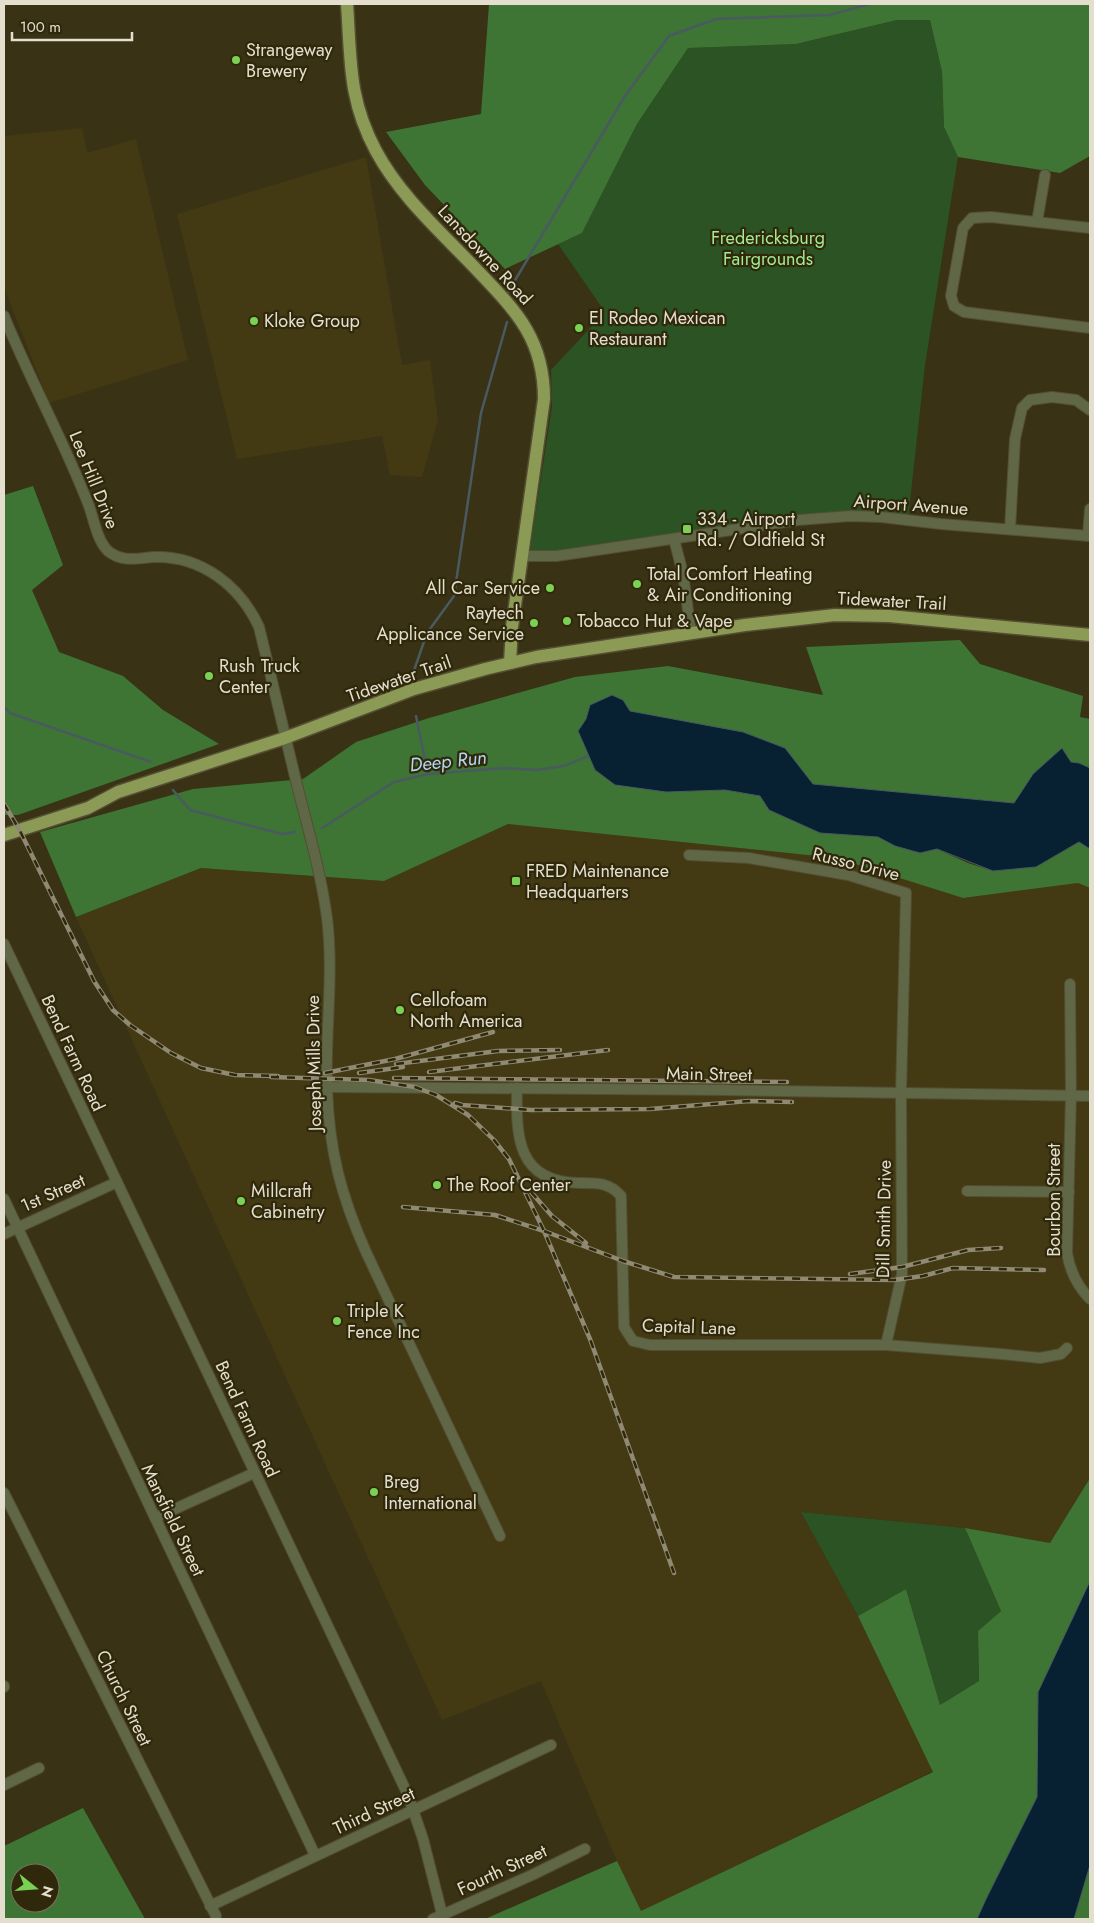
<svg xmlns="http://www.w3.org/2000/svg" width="1094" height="1923" font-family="Jost,sans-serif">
<rect width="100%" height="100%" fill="#393215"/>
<!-- built -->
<g fill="#433a14">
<path d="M82,128l5,25 49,-14 52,221 -139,43 -45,-116v-151z"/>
<path d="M366,157l36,208 28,-5 8,60 -16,57 -32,-2 -8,-39 -145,23 -60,-245z"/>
<path d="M508,824l328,34 127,40 115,-15 12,5v590l-40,65 -85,-15 -164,-16 57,104 75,155 -293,141 -23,-51 -76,-180 -99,39 -366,-803 125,-49 183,13z"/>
</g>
<!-- green -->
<g fill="#2b5324">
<path d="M897,20h33l12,52 2,55 14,30 -33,208 -17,155 -58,-4 -294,40 -26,-5 22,-145 -1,-36 54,-58 -47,-68 24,-11 55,-109 51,-76 108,-4z"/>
<path d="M801,1512l164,16 36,83 -23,20 1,50 -39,24 -34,-116 -48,27z"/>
</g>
<!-- forest -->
<g fill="#3e7534" fill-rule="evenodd">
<path d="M489,4h601v152l-30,17 -102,-16 -14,-30 -2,-55 -12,-52h-33l-101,24 -108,4 -51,76 -55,109 -77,36 -80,-84 -39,-53 95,-18z"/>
<path d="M33,486l30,79 -31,25 27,62 64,24 40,34 56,34 -201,71h-14v-320z"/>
<path d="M960,640l20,24 103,32 -3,21 10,2v49l-11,-5 -8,-1 -9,-14 -29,26 -19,29 -201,-19 -28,-36 -42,-16 -113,-21 -7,-11 -33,5 -4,15 -7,11 16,39 71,22 59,-2 35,6 9,14 51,23 58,4 17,9 25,7 17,-4 31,14 25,8 43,-4 43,-25 11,7v39l-12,-5 -115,15 -127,-40 -328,-34 -124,57 -183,-13 -125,49 -36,-85 153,-43 110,-10 53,-37 73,-24 146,-41 93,-11 155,29 -17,-48z"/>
<path d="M1090,1478v103l-52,111 -1,105 -51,102 -9,20h-492l132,-58 24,50 292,-139 -75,-156 48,-27 34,116 39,-24 -1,-50 23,-20 -36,-83 85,15z"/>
<path d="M83,1808l62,111h-141v-73zM20,1873h30v30h-30z"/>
<path d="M1090,1865v54h-16z"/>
</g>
<!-- water -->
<g fill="#072132" stroke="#495a61">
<path d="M612,695l11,5 7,11 113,21 42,16 28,36 201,19 19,-29 29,-26 9,14 8,1 11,5v81l-11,-7 -43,25 -43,4 -56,-22 -17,4 -25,-7 -17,-9 -58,-4 -51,-23 -9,-14 -35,-6 -59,2 -51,-7 -20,-15 -17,-39 8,-12 4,-14z"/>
<path d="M1090,1581v284l-16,54h-97l9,-20 51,-102 1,-105z"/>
</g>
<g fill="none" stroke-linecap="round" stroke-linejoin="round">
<!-- stream -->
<g stroke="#495a61" stroke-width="2.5">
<path d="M508,292l117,-196 44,-60 47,-17 113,-4 41,-11"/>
<path d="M410,682l17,-49 27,-37 27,-183 26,-91"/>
<path d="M4,707l6,6 141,49"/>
<path d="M416,716l12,58"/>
<path d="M173,790l17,20 92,24 13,-2"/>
<path d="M322,828l72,-46 34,-8 76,-6 32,2 28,-4 24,-10"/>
</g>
<!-- minor casing -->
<g stroke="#544e33" stroke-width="12">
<g id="minor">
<path d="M1037,222l8,-47"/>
<path d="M1090,228l-99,-11 -19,1 -9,10 -12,68 3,10 10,6 126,16"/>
<path d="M4,316c26,64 60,125 85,190 5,14 8,34 19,45 15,12 30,7 47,6 47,-1 85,29 104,70 13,53 25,106 38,158 11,44 24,88 30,133 7,56 -2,114 0,170 2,62 14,108 39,164l134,284"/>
<path d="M1010,529l5,-90 7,-31 8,-8 22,-3 24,3 14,10"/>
<path d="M1088,536l2,-27"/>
<path d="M674,539l9,35 8,59"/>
<path d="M522,556h34l21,-3 221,-33 52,-4 31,1 60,7 149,12"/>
<path d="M689,855l60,3 99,17 58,18 -5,200 1,181 -16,71"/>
<path d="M4,944l404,851 15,44 19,75"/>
<path d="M1070,984l1,111 -4,158c3,18 10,33 23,46"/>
<path d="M327,1087l396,3 367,6"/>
<path d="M517,1088c-1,49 0,94 62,95 17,0 30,-1 42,13l3,131 9,14 17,4h236l116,9 38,4 21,-4 6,-6"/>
<path d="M967,1191l102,1"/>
<path d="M4,1199l311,656"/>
<path d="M4,1234l113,-52"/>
<path d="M4,1493l212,423"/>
<path d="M155,1518l99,-45"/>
<path d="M4,1687v-1"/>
<path d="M4,1785l35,-17"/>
<path d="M210,1906l341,-161"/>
<path d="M433,1919l99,-44 53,-26"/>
</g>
</g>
<!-- major casing -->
<g stroke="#544e33" stroke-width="15">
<g id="major">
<path d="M347,4c4,56 1,95 29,147 24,45 65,81 100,118 39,41 68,69 68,130l-32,228 -2,36"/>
<path d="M4,835l84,-27 30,-16 167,-54 129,-49 71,-20 51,-12 209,-32 90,-10 54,1 201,19"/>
</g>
</g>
<!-- minor -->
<use href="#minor" stroke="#5f6746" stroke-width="10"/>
<!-- major -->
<use href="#major" stroke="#8b9a55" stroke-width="12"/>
<!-- rail casing -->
<g stroke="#908a74" stroke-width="4.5">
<g id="rail">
<path d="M4,804l15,25 75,152 19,29 17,15 41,28 30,15 34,7 43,1"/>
<path d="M396,1064l102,-13 62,-1"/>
<path d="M429,1072l179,-22"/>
<path d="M325,1073l70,-14 98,-27"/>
<path d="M359,1073l44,-6"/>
<path d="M271,1077l98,3 46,7 21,8 32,20 26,25 15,19 35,72 46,108 84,234"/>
<path d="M394,1078l393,4"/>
<path d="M455,1103l7,2 69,5 119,-1 99,-8 43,1"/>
<path d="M531,1192l21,24 34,27"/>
<path d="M403,1207l92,8 49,16 79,30 51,16 220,3 29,-4 30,-8 91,2"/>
<path d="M850,1274l52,-7 66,-17 33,-2"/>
</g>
</g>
<!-- rail -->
<use href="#rail" stroke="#2f280a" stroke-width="2.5" stroke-dasharray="8" stroke-linecap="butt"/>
</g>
<!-- markers -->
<g fill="#7bd155" stroke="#2f280a" stroke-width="2">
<circle cx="236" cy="60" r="5"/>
<circle cx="254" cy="321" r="5"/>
<circle cx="579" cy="328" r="5"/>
<rect x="682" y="524" width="10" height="10" rx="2.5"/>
<circle cx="637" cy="584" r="5"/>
<circle cx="550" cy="588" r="5"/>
<circle cx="567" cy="621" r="5"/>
<circle cx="534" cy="623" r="5"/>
<circle cx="209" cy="676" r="5"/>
<rect x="511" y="876" width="10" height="10" rx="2.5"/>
<circle cx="400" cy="1010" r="5"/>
<circle cx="437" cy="1185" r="5"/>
<circle cx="241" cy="1201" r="5"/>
<circle cx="337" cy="1321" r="5"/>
<circle cx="374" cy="1492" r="5"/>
</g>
<g text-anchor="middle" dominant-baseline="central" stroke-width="4.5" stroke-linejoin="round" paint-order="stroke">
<!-- poi labels -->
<g font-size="18" fill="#e3dece" stroke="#2f280a" text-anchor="start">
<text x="246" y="50">Strangeway<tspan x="246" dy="21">Brewery</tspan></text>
<text x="589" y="318">El Rodeo Mexican<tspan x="589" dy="21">Restaurant</tspan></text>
<text x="264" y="321">Kloke Group</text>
<text x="697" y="519">334 - Airport<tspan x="697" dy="21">Rd. / Oldfield St</tspan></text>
<text x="647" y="574">Total Comfort Heating<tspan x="647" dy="21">&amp; Air Conditioning</tspan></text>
<text x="540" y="588" text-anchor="end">All Car Service</text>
<text x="524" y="613" text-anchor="end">Raytech<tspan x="524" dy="21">Applicance Service</tspan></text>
<text x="577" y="621">Tobacco Hut &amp; Vape</text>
<text x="219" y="666">Rush Truck<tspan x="219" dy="21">Center</tspan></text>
<text x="526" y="871">FRED Maintenance<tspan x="526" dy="21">Headquarters</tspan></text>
<text x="410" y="1000">Cellofoam<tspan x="410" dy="21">North America</tspan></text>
<text x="447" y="1185">The Roof Center</text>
<text x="251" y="1191">Millcraft<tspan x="251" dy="21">Cabinetry</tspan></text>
<text x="347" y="1311">Triple K<tspan x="347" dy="21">Fence Inc</tspan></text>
<text x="384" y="1482">Breg<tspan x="384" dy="21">International</tspan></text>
</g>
<!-- park labels -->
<g font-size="18" fill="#9fec92" stroke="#2f280a">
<text x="768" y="238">Fredericksburg<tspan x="768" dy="21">Fairgrounds</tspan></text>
</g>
<!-- street labels -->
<g font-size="18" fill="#e3dece" stroke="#2f280a">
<text transform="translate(485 255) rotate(47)">Lansdowne Road</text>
<text transform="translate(94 480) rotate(68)">Lee Hill Drive</text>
<text transform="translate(911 505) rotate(4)">Airport Avenue</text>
<text transform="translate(892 601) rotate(3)">Tidewater Trail</text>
<text transform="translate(399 679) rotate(-19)">Tidewater Trail</text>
<text transform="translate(856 864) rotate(14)">Russo Drive</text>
<text transform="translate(73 1053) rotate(65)">Bend Farm Road</text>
<text transform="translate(314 1063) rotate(-91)">Joseph Mills Drive</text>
<text transform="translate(709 1074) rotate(1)">Main Street</text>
<text transform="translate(53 1193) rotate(-24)">1st Street</text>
<text transform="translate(1054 1200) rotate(-90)">Bourbon Street</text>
<text transform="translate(884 1219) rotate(-89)">Dill Smith Drive</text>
<text transform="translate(689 1327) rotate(2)">Capital Lane</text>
<text transform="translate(247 1419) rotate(65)">Bend Farm Road</text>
<text transform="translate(173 1520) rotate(64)">Mansfield Street</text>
<text transform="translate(124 1698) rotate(64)">Church Street</text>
<text transform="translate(374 1811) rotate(-25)">Third Street</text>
<text transform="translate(502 1870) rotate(-25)">Fourth Street</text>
</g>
<!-- water labels -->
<g font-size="19" font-style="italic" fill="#b0d6f3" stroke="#2f280a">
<text transform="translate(448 761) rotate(-6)">Deep Run</text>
</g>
</g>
<!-- border -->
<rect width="1094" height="1923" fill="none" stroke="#e3dece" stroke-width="10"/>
<!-- north arrow -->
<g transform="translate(35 1888) rotate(107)"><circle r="24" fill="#2f280a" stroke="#777158"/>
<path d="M0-4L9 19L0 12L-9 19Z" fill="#7bd155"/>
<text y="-8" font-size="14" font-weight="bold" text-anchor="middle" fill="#e3dece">N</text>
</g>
<!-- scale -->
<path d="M12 32v8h120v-8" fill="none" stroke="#e3dece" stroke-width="2.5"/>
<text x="20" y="32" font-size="15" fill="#e3dece" stroke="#2f280a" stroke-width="4" paint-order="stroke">100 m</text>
</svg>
